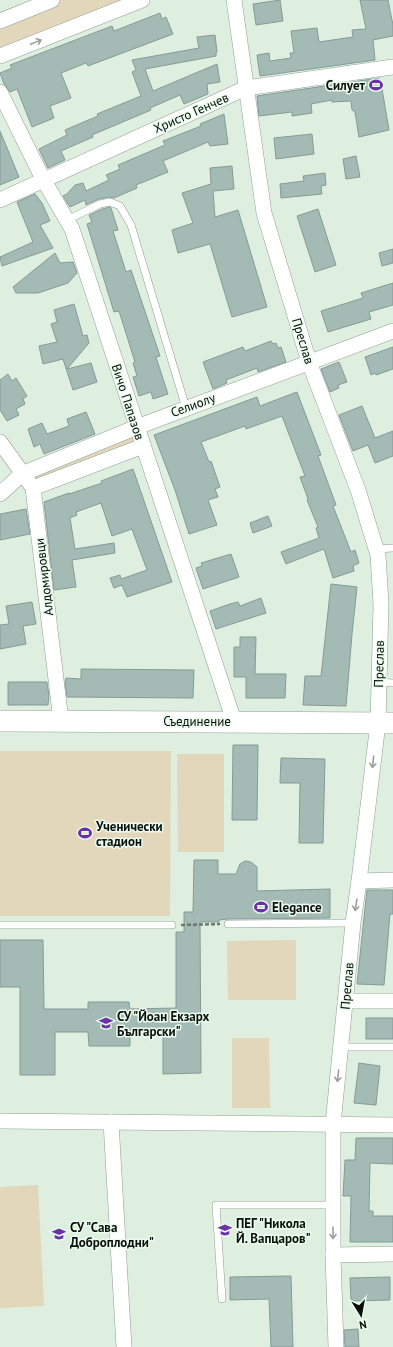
<svg xmlns="http://www.w3.org/2000/svg" width="393" height="1347" font-family="'PT Sans',sans-serif">
<rect width="100%" height="100%" fill="#deefe0"/>
<!-- green -->
<g fill="#e2d7bb">
<path d="M52,0h90l-142,56v-35z"/>
<path d="M137,427l6,19 -110,42 -11,-14z"/>
<path d="M0,751h171l-1,165h-170z"/>
<path d="M177,754h47v98h-46z"/>
<path d="M296,940v60h-68l-1,-59z"/>
<path d="M232,1038h37l1,70h-38z"/>
<path d="M38,1185l6,121 -44,2v-121z"/>
</g>
<!-- building -->
<g fill="#a3bab5" stroke="#859b96">
<path d="M280,0l3,21 -27,4 -3,-21z"/>
<path d="M360,0h28l5,25v11l-20,4 2,20 -115,16 -3,-21 12,-2 1,8 21,-3 -1,-5h4l-3,-22 26,-3 2,14 34,-5 -1,-7 14,-1z"/>
<path d="M160,13l2,6 4,-2 7,17 -85,32 -2,-3 -25,10 10,25 -21,8 4,12 -22,9 -15,-38 -7,3 -6,-8 -4,-11 12,-5 -2,-3 102,-39 2,5z"/>
<path d="M215,35l2,17 -1,1v3l-71,13 8,22 64,-27 3,18 -13,2 1,10 -24,10 -4,-9 -30,13 1,2 -59,25 1,2 -32,14 4,9 -17,8 -9,-19 28,-14 -2,-5 33,-14 -1,-2 44,-18 -9,-24 4,-2 -4,-10 67,-12 -2,-11z"/>
<path d="M379,78l2,5 8,47 -30,7 -4,-25 -3,-2 -1,-9 -19,1v-2l-21,4 1,9 -20,3v-4l-33,4 -2,-20z"/>
<path d="M224,114l4,30 -18,2 -2,-4 -45,19 5,11 -32,13 1,3 -23,10 -5,-1 -10,2 -13,6 -1,-5 -15,7 -7,-11 4,-2 8,-9 8,-2 3,8 23,-11 -3,-5 14,-6 -2,-4 47,-20 -2,-4 38,-15 -1,-2z"/>
<path d="M0,131l19,46 -19,8z"/>
<path d="M312,134l2,20 -38,5 -2,-21z"/>
<path d="M356,156l4,21 -14,2 -3,-20z"/>
<path d="M232,166l2,23 -21,2 2,26 23,-7 29,97 -35,10 -22,-73 -32,9 -6,-23 21,-7 -11,-30 29,-9 -1,-16z"/>
<path d="M325,173l1,12 -5,1 1,8 -41,4 -1,-14 24,-3 -1,-5z"/>
<path d="M35,194l7,9 8,18 -10,4 13,23 -51,18 -2,-9 33,-15 -16,-40z"/>
<path d="M110,207l1,1 7,22 -5,1 13,41 5,-2 29,86 -4,1 12,37 -15,5 -2,-7 -12,4 -6,-19 4,-1 -4,-13 2,-1 -16,-51 -5,1 -27,-88 5,-2 -3,-7 13,-6z"/>
<path d="M318,209l18,56 -21,7 -18,-56z"/>
<path d="M393,249v14l-11,3 -3,-13z"/>
<path d="M55,253l5,10 13,-1 4,11 -9,10 -30,10h-22l-3,-6z"/>
<path d="M393,283v22l-24,7 2,7 -43,13 -7,-21 42,-13 -2,-5z"/>
<path d="M74,304l9,32 4,-1 2,8 -22,26 24,-6 6,19 -24,8 -10,-31 -20,5 -4,-18 18,-4 -6,-18 6,-2 -3,-12z"/>
<path d="M271,341l2,3 3,-1 2,5 3,-1 5,15 -28,10 -1,-4 -31,12 1,3 -14,6 -10,-27 40,-15 2,4z"/>
<path d="M393,347v22l-17,6 -1,-2 -4,2 -6,-18z"/>
<path d="M339,362l8,20 -9,3 1,3 -9,4 -9,-23z"/>
<path d="M8,374l4,7 4,-3 11,18 -4,3 2,5 -9,5 3,6 -12,6 -7,-11v-30z"/>
<path d="M297,392l24,63 -3,1 18,49 -3,1 18,46 4,-2 4,13 -6,3 1,5 -21,7 -9,-29 -38,15 -5,-12 38,-14 -3,-10 2,-1 -11,-27 1,-1 -8,-22 5,-1 -23,-60 -36,13 -1,-3 -44,16 8,20 2,-1 9,26 -5,2 3,8 -10,3 9,25 -28,9 -14,-44 -21,-55 103,-38 3,9z"/>
<path d="M362,406l13,32 18,-7v25l-18,7 -7,-18 -15,6 -14,-36z"/>
<path d="M86,412l9,22 -51,20 -4,-10 -6,3 -6,-18 14,-6 5,11 22,-8 -2,-7z"/>
<path d="M133,469l39,113 -45,15 -5,-12 -8,3 -4,-10 10,-3 1,4 26,-9 -15,-41 -20,7 -11,-33 -25,9 1,3 -7,3 5,31 39,-6 1,10 -43,7 4,27 -22,3 -10,-88 25,-9v1l33,-11 -1,-2z"/>
<path d="M26,509l4,25 -30,6v-26z"/>
<path d="M268,516l4,10 -19,7 -3,-10z"/>
<path d="M231,554l8,23 -36,12 -7,-21 6,-2 -1,-3z"/>
<path d="M331,584l26,3 -5,47 -6,72 -43,-1 2,-29h16z"/>
<path d="M261,598l5,15 -50,16 -6,-18 20,-7 8,-2 2,4z"/>
<path d="M32,602l4,22 -13,2 3,18 -26,5v-24l9,-1 -3,-18z"/>
<path d="M240,637h16l-1,37h31l-1,24h-39v-21h-12v-30h6z"/>
<path d="M81,669l113,1 -1,28 -126,-1 -2,-15 1,-4 15,1z"/>
<path d="M8,682h39l2,14 -1,9h-40z"/>
<path d="M233,745h25l-1,75h-25z"/>
<path d="M281,758l44,1 -2,84h-24l1,-60h-20z"/>
<path d="M194,860h24v14h18l4,-10 5,-3 6,1 6,5v24l73,-2v29l-102,1 -9,1v2h-19l1,151 -38,1v-43h-33v15h-41l-1,-14h-33v43h-35v-88h-20v-47h43l1,69h44v-7h41l1,7 46,-1v-76h8v-20h9z"/>
<path d="M367,890h26v24h-3l-6,71 -27,-1z"/>
<rect x="366" y="1018" width="27" height="21"/>
<path d="M359,1063l21,3 -4,39 -22,-2z"/>
<path d="M356,1138h37v26l-23,-1 -1,48h4v5h20v26h-43l1,-46h-8l2,-36h10z"/>
<path d="M291,1276l2,71h-22l-2,-48 -39,1v-23z"/>
<path d="M390,1277v23l-39,1 -1,-23z"/>
<path d="M358,1329l1,18h-14l-1,-17z"/>
</g>
<g fill="none" stroke-linecap="round" stroke-linejoin="round">
<!-- lane casing -->
<g stroke="#8f9f91" stroke-width="8">
<g id="lane">
<path d="M67,220l33,-16 10,-2 10,4 11,19 55,183"/>
<path d="M376,549l17,-1"/>
<path d="M379,682l14,1"/>
<path d="M228,924l125,-1"/>
<path d="M0,925h172"/>
<path d="M341,1047h52"/>
<path d="M222,1299l-6,-94h117"/>
</g>
</g>
<!-- street casing -->
<g stroke="#8f9f91" stroke-width="16">
<g id="street">
<path d="M234,0l30,213 45,149 49,128 20,65 3,49 -3,119 -19,158 -6,42 -20,201v131l3,92"/>
<path d="M0,21l52,-21"/>
<path d="M0,56l142,-56"/>
<path d="M0,92l43,87 29,50 162,492"/>
<path d="M0,200l246,-112 147,-21"/>
<path d="M0,442l33,46 28,233"/>
<path d="M33,488l110,-42"/>
<path d="M0,494l22,-20 115,-47 256,-96"/>
<path d="M359,881l34,-1"/>
<path d="M345,1001h48"/>
<path d="M0,1121l393,4"/>
<path d="M111,1122l13,225"/>
<path d="M333,1255l60,-1"/>
</g>
</g>
<!-- secondary casing -->
<g stroke="#8f9f91" stroke-width="22">
<path id="secondary" d="M0,721l393,2"/>
</g>
<!-- path -->
<path stroke="#6c776e" stroke-width="2.5" stroke-dasharray="4 2" stroke-linecap="butt" d="M181,925l39,-1"/>
<!-- lane -->
<use href="#lane" stroke="#fff" stroke-width="7"/>
<!-- street -->
<use href="#street" stroke="#fff" stroke-width="15"/>
<!-- secondary -->
<use href="#secondary" stroke="#fff" stroke-width="21"/>
</g>
<!-- one-way arrows -->
<defs><path id="oneway-shaft" d="M-6 0H5M1.5-3L5.5 0L1.5 3" fill="none" stroke-width="1.6" stroke-linecap="round" stroke-linejoin="round"/></defs>
<g stroke="#9d9f9d">
<use href="#oneway-shaft" transform="translate(36 42) rotate(-22)"/>
<use href="#oneway-shaft" transform="translate(373 762) rotate(97)"/>
<use href="#oneway-shaft" transform="translate(356 905) rotate(99)"/>
<use href="#oneway-shaft" transform="translate(338 1076) rotate(96)"/>
<use href="#oneway-shaft" transform="translate(333 1233) rotate(90)"/>
</g>
<!-- icons -->
<defs>
<g id="stadium-bare" transform="scale(1.08)"><path d="M0-5a6.5 5 0 1 0 0 10a6.5 5 0 1 0 0-10ZM-3.5-1.8h7v3.6h-7Z" fill="#6d31a7" stroke="#ebfcee" stroke-width="2.5" paint-order="stroke"/></g>
<g id="school-bare" transform="scale(1.08)"><path d="M0-5L7-2L0 1L-7-2ZM-4 1L0 2.5L4 1V4Q0 6-4 4Z" fill="#6d31a7" stroke="#ebfcee" stroke-width="2.5" paint-order="stroke"/></g>
</defs>
<g fill-rule="evenodd">
<use href="#stadium-bare" x="376" y="85"/>
<use href="#stadium-bare" x="85" y="833"/>
<use href="#stadium-bare" x="261" y="907"/>
<use href="#school-bare" x="106" y="1023"/>
<use href="#school-bare" x="225" y="1230"/>
<use href="#school-bare" x="59" y="1234"/>
</g>
<g text-anchor="middle" dominant-baseline="central" stroke-width="3" stroke-linejoin="round" paint-order="stroke">
<!-- poi labels -->
<g font-size="13" font-weight="bold" fill="#090f0a" stroke="#ebfcee" text-anchor="start">
<text x="365" y="85" text-anchor="end">Силует</text>
<text x="96" y="826">Ученически<tspan x="96" dy="15">стадион</tspan></text>
<text x="272" y="907">Elegance</text>
<text x="117" y="1016">СУ "Йоан Екзарх<tspan x="117" dy="15">Български"</tspan></text>
<text x="236" y="1223">ПЕГ "Никола<tspan x="236" dy="15">Й. Вапцаров"</tspan></text>
<text x="70" y="1227">СУ "Сава<tspan x="70" dy="15">Доброплодни"</tspan></text>
</g>
<!-- street labels -->
<g font-size="13" fill="#090f0a" stroke="#ebfcee">
<text transform="translate(191 113) rotate(-24)">Христо Генчев</text>
<text transform="translate(303 341) rotate(73)">Преслав</text>
<text transform="translate(128 402) rotate(72)">Вичо Папазов</text>
<text transform="translate(193 405) rotate(-20)">Селиолу</text>
<text transform="translate(44 577) rotate(-97)">Алдомировци</text>
<text transform="translate(379 664) rotate(-89)">Преслав</text>
<text x="197" y="721">Съединение</text>
<text transform="translate(347 986) rotate(-85)">Преслав</text>
</g>
</g>
<!-- north arrow -->
<g transform="translate(361 1315) rotate(169)" stroke="#ebfcee" stroke-width="3" paint-order="stroke">
<path d="M0-3L7 15L0 10L-7 15Z" fill="#090f0a"/>
<text y="-6" font-size="11" font-weight="bold" text-anchor="middle" fill="#090f0a">N</text>
</g>
</svg>
